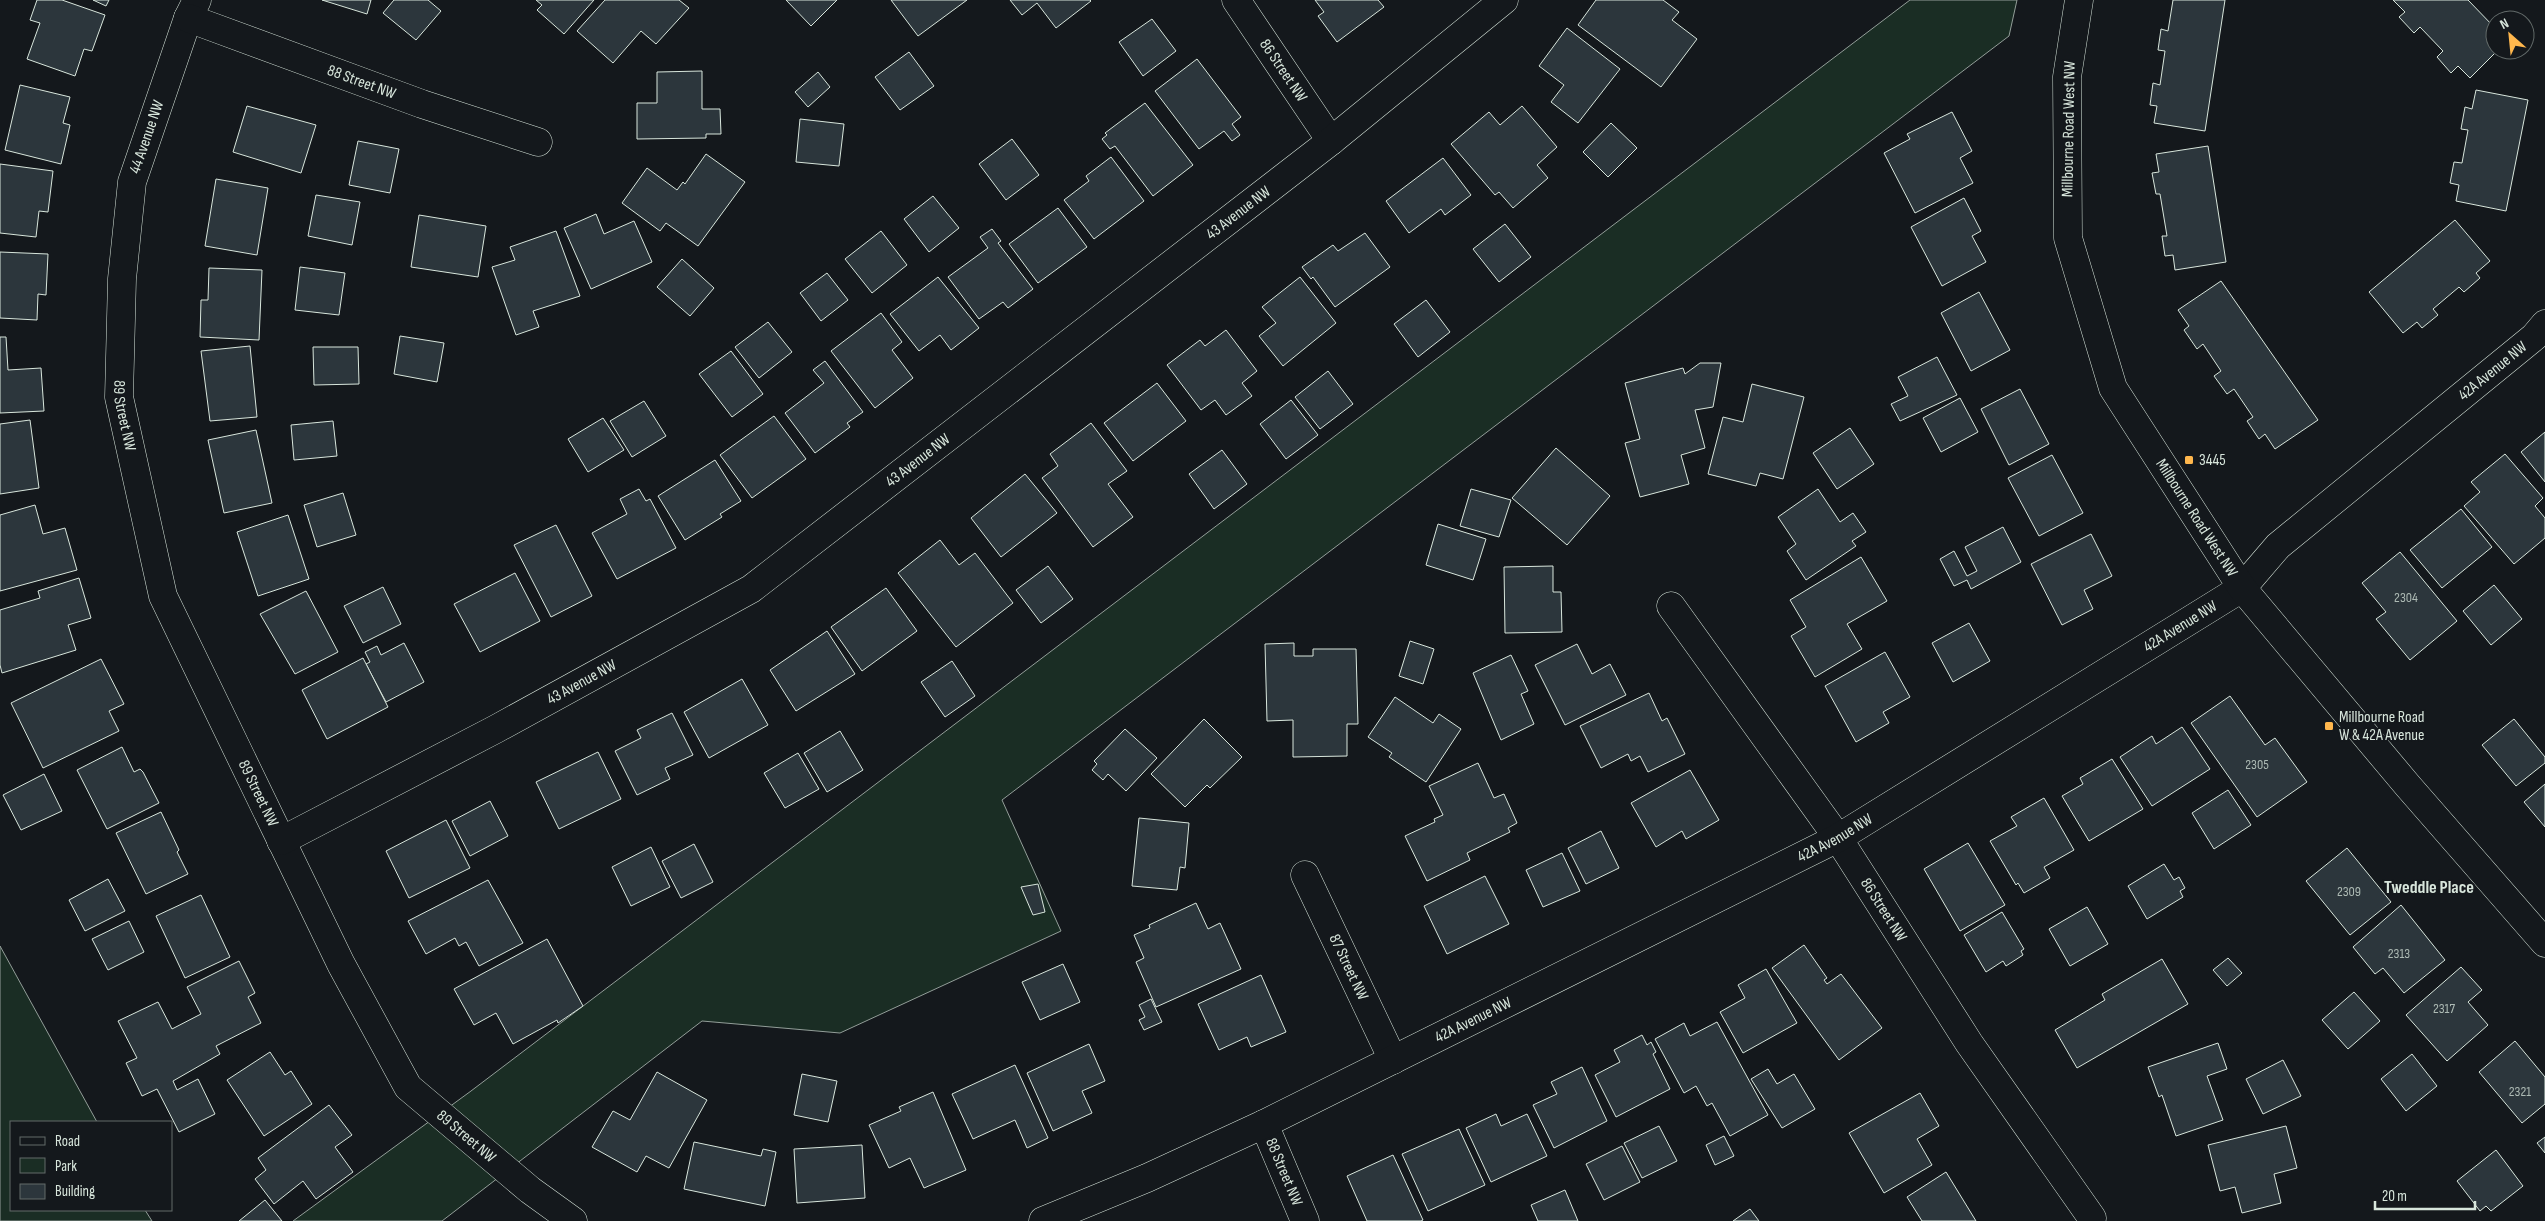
<svg xmlns="http://www.w3.org/2000/svg" width="2545" height="1221" font-family="'Sofia Sans Condensed',sans-serif">
<rect width="100%" height="100%" fill="#14181c"/>
<!-- green -->
<g fill="#1a2d24" stroke="#939e99">
<path d="M1910,0h107l-8,36 -1007,764 59,131 -221,102 -138,-12 -260,200h-149l178,-130z"/>
<path d="M0,946l97,176h-86v88h134l7,11h-152z"/>
</g>
<!-- building -->
<g fill="#2c363c" stroke="#d8e6dc">
<path d="M37,0h25l43,15 -13,36 -8,-2 -9,27 -48,-17 13,-36 -10,-3z"/>
<path d="M93,0h16l-3,6z"/>
<path d="M322,0h49l-4,14z"/>
<path d="M394,0h34l13,11 -25,29 -33,-27z"/>
<path d="M536,0h58l-30,34 -27,-24 5,-5z"/>
<path d="M605,0h74l10,8 -33,36 -15,-13 -28,32 -36,-32z"/>
<path d="M786,0h51l-26,26z"/>
<path d="M891,0h76l-49,36z"/>
<path d="M1010,0h80l1,1 -35,27 -19,-25 -15,12z"/>
<path d="M1315,0h63l6,7 -47,35 -19,-26 6,-4z"/>
<path d="M1596,0h67l16,12 -7,8 25,19 -36,48 -83,-62z"/>
<path d="M2173,0h52l-20,131 -51,-8 3,-17 -7,-1 3,-22 7,2 5,-34 -7,-1 3,-21 7,2z"/>
<path d="M2393,0h75l27,28v22h3l-28,28 -12,-12 -7,7 -14,-16 6,-6 -23,-24 -6,6 -15,-16 6,-5z"/>
<path d="M1152,19l24,32 -33,25 -24,-34z"/>
<path d="M1567,28l53,41 -42,54 -27,-21 13,-17 -25,-19z"/>
<path d="M909,52l25,34 -34,24 -25,-33z"/>
<path d="M1197,59l44,58 -9,7 8,11 -8,6 -8,-10 -25,18 -44,-58z"/>
<path d="M702,71v38h18l1,25h-15v4l-69,1v-36h20v-31z"/>
<path d="M818,72l12,15 -22,20 -13,-15z"/>
<path d="M20,85l50,12 -7,26 7,2 -9,39 -56,-14z"/>
<path d="M2476,90l52,10 -22,111 -50,-10 3,-16 -9,-2 4,-21 8,1 6,-33 -7,-1 4,-22 7,2z"/>
<path d="M1145,103l48,62 -40,31 -38,-50 -5,3 -8,-10 5,-4 -2,-2z"/>
<path d="M247,106l69,19 -15,48 -68,-21z"/>
<path d="M1522,106l35,41 -20,18 11,13 -35,30 -14,-16 -4,3 -44,-51 38,-32 11,13z"/>
<path d="M1952,112l20,39 -12,7 13,25 -58,30 -31,-60 26,-14 -3,-5z"/>
<path d="M800,119l44,5 -5,42 -43,-4z"/>
<path d="M1611,123l26,25 -29,29 -25,-25z"/>
<path d="M1012,139l27,36 -33,25 -27,-36z"/>
<path d="M358,141l41,8 -9,44 -41,-8z"/>
<path d="M2208,146l18,116 -51,8 -2,-15 -8,1 -3,-20h5l-7,-42h-4l-4,-21 7,-1 -3,-18z"/>
<path d="M706,154l39,28 -47,64 -32,-23 -6,8 -38,-28 25,-35 30,22 6,-8 2,2z"/>
<path d="M1111,157l33,44 -50,38 -30,-39 25,-19 -3,-5z"/>
<path d="M1443,158l28,37 -26,20 -4,-6 -32,24 -23,-32z"/>
<path d="M0,164l53,7 -5,41 -9,-1 -3,26 -36,-4z"/>
<path d="M216,179l52,9 -11,67 -52,-9z"/>
<path d="M316,195l44,7 -8,43 -44,-9z"/>
<path d="M933,196l26,32 -30,24 -25,-33z"/>
<path d="M1964,198l17,33 -9,5 14,26 -44,24 -31,-59z"/>
<path d="M1058,208l29,39 -49,36 -29,-39z"/>
<path d="M596,214l8,20 30,-13 18,41 -61,27 -27,-61z"/>
<path d="M419,215l67,11 -8,51 -67,-10z"/>
<path d="M2455,220l35,41 -14,12 4,5 -16,14 -5,-5 -26,22 5,6 -16,13 -5,-6 -14,11 -34,-41z"/>
<path d="M1505,224l26,33 -32,25 -26,-33z"/>
<path d="M992,229l9,12 -3,2 35,46 -25,19 -5,-6 -24,17 -31,-42 40,-29 -8,-11z"/>
<path d="M556,231l24,65 -47,15 6,16 -23,8 -24,-68 23,-7 -5,-13z"/>
<path d="M881,231l26,34 -35,28 -27,-34z"/>
<path d="M1365,233l25,34 -55,40 -22,-30 -2,2 -9,-12 31,-22 5,6z"/>
<path d="M0,252l48,2 -2,41 -8,-1 -1,26 -37,-2z"/>
<path d="M682,259l32,29 -24,28 -33,-29z"/>
<path d="M300,267l45,6 -6,42 -44,-5z"/>
<path d="M209,268l53,2 -3,70 -59,-3 1,-37h7z"/>
<path d="M827,273l21,27 -27,21 -21,-28z"/>
<path d="M938,277l41,51 -28,22 -11,-15 -21,16 -29,-37z"/>
<path d="M1300,277l36,46 -53,43 -24,-30 17,-13 -14,-16z"/>
<path d="M2221,281l97,139 -43,29 -10,-15 -6,5 -12,-18 6,-4 -19,-28 -7,5 -13,-18 7,-5 -18,-27 -6,5 -13,-19 5,-4 -11,-16z"/>
<path d="M1979,292l31,58 -39,21 -30,-58z"/>
<path d="M1426,300l24,32 -32,25 -24,-33z"/>
<path d="M881,313l21,29 -10,8 21,28 -38,30 -44,-57z"/>
<path d="M768,322l24,30 -33,26 -24,-31z"/>
<path d="M1226,330l31,41 -15,12 10,13 -26,19 -11,-15 -14,10 -34,-45 33,-25 5,6z"/>
<path d="M400,336l44,7 -7,39 -43,-8z"/>
<path d="M0,337h6l2,33 33,-2 3,43 -44,2z"/>
<path d="M250,346l7,71 -47,4 -9,-70z"/>
<path d="M313,347h45l1,37 -45,1z"/>
<path d="M731,351l32,43 -31,23 -33,-43z"/>
<path d="M1937,357l20,38 -57,26 -9,-17 17,-8 -10,-19z"/>
<path d="M825,361l38,51 -16,11 3,4 -35,26 -30,-40 39,-30 -11,-13z"/>
<path d="M1700,363h21l-8,44 -18,3 10,38 -24,7 8,29 -49,13 -15,-54 15,-4 -15,-56 58,-15 2,6z"/>
<path d="M1328,371l25,33 -33,25 -25,-32z"/>
<path d="M1157,383l29,38 -53,40 -29,-38z"/>
<path d="M1752,384l52,13 -21,82 -23,-6 -4,13 -48,-12 15,-57 20,5z"/>
<path d="M2020,389l29,55 -40,21 -28,-56z"/>
<path d="M1960,398l18,34 -37,20 -18,-34z"/>
<path d="M1291,400l27,35 -32,24 -26,-35z"/>
<path d="M644,401l22,35 -34,21 -22,-36z"/>
<path d="M774,416l32,43 -54,39 -32,-43z"/>
<path d="M603,418l21,32 -36,22 -20,-33z"/>
<path d="M30,420l9,68 -39,6v-70z"/>
<path d="M333,421l4,35 -43,4 -3,-35z"/>
<path d="M1091,423l36,48 -19,13 25,33 -40,30 -51,-69 16,-12 -8,-12z"/>
<path d="M1850,428l24,36 -37,25 -24,-36z"/>
<path d="M256,430l16,73 -48,10 -16,-73z"/>
<path d="M2545,432v50l-24,-30z"/>
<path d="M1556,448l54,48 -43,49 -55,-47z"/>
<path d="M1222,450l25,34 -33,25 -25,-35z"/>
<path d="M2505,454l38,44 -8,8 10,12v20l-31,26 -50,-58 16,-14 -9,-10z"/>
<path d="M2052,455l31,58 -44,23 -31,-58z"/>
<path d="M715,460l26,41 -21,13 2,3 -37,23 -27,-44z"/>
<path d="M1025,474l32,39 -56,44 -30,-39z"/>
<path d="M639,489l7,12 4,-2 26,49 -59,31 -25,-46 35,-19 -7,-15z"/>
<path d="M1471,489l40,11 -12,37 -39,-11z"/>
<path d="M1818,489l22,33 13,-9 13,19 -14,9 4,5 -50,34 -19,-29 9,-7 -18,-27z"/>
<path d="M343,493l13,42 -39,12 -13,-42z"/>
<path d="M35,505l8,29 22,-6 12,42 -77,21v-76z"/>
<path d="M2461,509l31,38 -50,41 -32,-38z"/>
<path d="M288,515l21,64 -51,17 -21,-64z"/>
<path d="M1438,524l48,15 -13,41 -47,-15z"/>
<path d="M556,525l36,71 -41,21 -37,-72z"/>
<path d="M2003,527l18,35 -50,27 -4,-9 -13,6 -14,-27 14,-8 13,25 10,-5 -12,-24z"/>
<path d="M2091,534l21,42 -28,14 9,19 -31,16 -31,-61z"/>
<path d="M940,540l19,25 16,-12 38,50 -57,44 -58,-74z"/>
<path d="M2400,552l57,69 -47,39 -34,-41 10,-7 -24,-29z"/>
<path d="M1861,557l26,44 -40,23 15,25 -47,28 -24,-41 15,-9 -16,-27z"/>
<path d="M1048,566l25,33 -32,24 -25,-33z"/>
<path d="M1553,566v26h8l1,40 -57,1 -1,-66z"/>
<path d="M515,573l25,48 -60,31 -26,-48z"/>
<path d="M79,578l12,40 -23,7 8,25 -74,23 -2,-8v-55l40,-12 -2,-7z"/>
<path d="M2494,585l28,34 -31,26 -28,-34z"/>
<path d="M383,587l18,37 -38,19 -19,-37z"/>
<path d="M886,588l31,43 -55,40 -31,-44z"/>
<path d="M306,591l32,61 -43,22 -35,-60z"/>
<path d="M1969,623l21,38 -37,21 -21,-39z"/>
<path d="M827,631l28,43 -59,37 -26,-41z"/>
<path d="M1410,641l24,8 -11,35 -24,-8z"/>
<path d="M404,643l20,39 -38,20 -20,-38 4,-2 -5,-10 12,-6 4,9z"/>
<path d="M1294,643v13h19v-7h43l2,75h-11v32l-54,1v-37l-26,1 -2,-77z"/>
<path d="M1577,644l15,30 18,-10 16,31 -61,30 -30,-60z"/>
<path d="M1885,652l25,45 -27,15 6,11 -33,19 -31,-56z"/>
<path d="M1511,655l17,36 -7,3 13,30 -33,16 -28,-67z"/>
<path d="M363,658l25,49 -61,32 -25,-49z"/>
<path d="M101,659l23,45 -15,7 10,20 -76,37 -32,-65z"/>
<path d="M952,661l23,35 -30,21 -24,-35z"/>
<path d="M742,679l26,46 -59,33 -25,-46z"/>
<path d="M1649,693l13,28 5,-3 18,36 -37,18 -8,-16 -9,5 -3,-7 -27,14 -21,-42z"/>
<path d="M2230,696l35,49 10,-7 32,44 -50,35 -66,-94z"/>
<path d="M1395,697l38,26 6,-9 22,15 -35,53 -37,-25 3,-4 -24,-16z"/>
<path d="M672,713l21,42 -28,13 5,11 -33,16 -22,-44 26,-13 -4,-8z"/>
<path d="M1204,719l38,38 -32,31 -3,-3 -22,22 -34,-33z"/>
<path d="M2514,719l31,38v6l-29,23 -34,-41z"/>
<path d="M2182,727l28,42 -58,37 -32,-49 32,-21 4,8z"/>
<path d="M1125,729l32,29 -31,33 -18,-17 -5,6 -11,-10 5,-6 -3,-3z"/>
<path d="M840,731l23,39 -36,22 -23,-39z"/>
<path d="M122,747l12,25 6,-3 3,3 16,31 -52,26 -30,-59z"/>
<path d="M598,752l23,47 -62,30 -23,-47z"/>
<path d="M798,753l21,36 -34,19 -21,-35z"/>
<path d="M2112,759l31,50 -54,32 -27,-45 21,-12 -3,-6z"/>
<path d="M1478,763l16,35 10,-4 13,29 -9,5 2,4 -43,21 3,7 -43,21 -22,-45 30,-14 -1,-3 9,-4 -14,-29z"/>
<path d="M1690,770l29,50 -33,19 -4,-8 -26,16 -25,-44z"/>
<path d="M44,774l18,37 -41,19 -18,-35z"/>
<path d="M2545,784v43l-21,-25z"/>
<path d="M2228,790l23,35 -37,24 -22,-36z"/>
<path d="M2044,798l30,52 -30,17 6,11 -26,15 -6,-10 -2,2 -26,-44 27,-15 -6,-9z"/>
<path d="M490,801l18,35 -38,20 -18,-35z"/>
<path d="M161,812l18,38 -2,2 11,22 -42,20 -30,-61z"/>
<path d="M1139,818l50,5 -4,45 -5,-1 -3,23 -45,-4z"/>
<path d="M446,820l24,48 -61,30 -23,-47z"/>
<path d="M1601,831l18,37 -33,16 -18,-36z"/>
<path d="M1968,843l37,62 -45,26 -36,-62z"/>
<path d="M694,844l19,38 -32,16 -19,-37z"/>
<path d="M651,847l19,40 -39,19 -19,-39z"/>
<path d="M2347,848l44,54 -41,33 -44,-54z"/>
<path d="M1562,853l18,38 -37,16 -17,-37z"/>
<path d="M2164,864l10,16 5,-3 6,11 -5,3 3,6 -36,22 -19,-33z"/>
<path d="M1485,876l24,48 -62,30 -23,-48z"/>
<path d="M108,879l17,32 -40,20 -16,-31z"/>
<path d="M488,880l35,63 -44,23 -13,-24 -7,4 -4,-8 -29,16 -18,-33z"/>
<path d="M1038,884l7,28 -12,3 -12,-28z"/>
<path d="M201,895l29,62 -45,21 -29,-62z"/>
<path d="M1196,903l12,26 12,-6 21,46 -85,38 -20,-45 8,-4 -10,-23 16,-7 -1,-3z"/>
<path d="M2401,905l44,55 -41,33 -21,-25 -8,6 -22,-27z"/>
<path d="M2087,907l21,37 -38,22 -21,-37z"/>
<path d="M2002,912l22,37 -3,2 2,4 -17,11 -3,-5 -17,11 -22,-37z"/>
<path d="M129,921l15,31 -36,18 -16,-31z"/>
<path d="M547,939l36,67 -25,17 -1,-3 -44,24 -17,-31 -22,12 -20,-36z"/>
<path d="M1804,945l23,33 -3,2 3,4 14,-10 41,54 -43,32 -67,-92z"/>
<path d="M2228,958l14,15 -15,13 -14,-16z"/>
<path d="M2162,959l26,45 -111,64 -22,-38 50,-30 -3,-6z"/>
<path d="M239,961l16,32 -7,4 13,26 -45,23 4,8 -47,27 4,9 21,-11 17,35 -36,18 -22,-43 -15,7 -16,-33 11,-5 -19,-37 40,-19 14,27 29,-15 -14,-27z"/>
<path d="M1063,964l17,38 -40,18 -18,-38z"/>
<path d="M2461,967l21,23 -14,12 20,23 -41,36 -41,-46z"/>
<path d="M1766,969l31,54 -54,30 -23,-41 25,-14 -7,-13z"/>
<path d="M1261,975l25,57 -35,15 -4,-10 -28,13 -21,-46z"/>
<path d="M2354,992l26,29 -32,28 -26,-29z"/>
<path d="M1151,999l11,23 -18,8 -5,-10 6,-3 -6,-12z"/>
<path d="M1717,1022l51,93 -38,21 -18,-33 -5,3 -11,-20 -12,7 -29,-54 29,-16 6,13z"/>
<path d="M1642,1035l5,10 4,-3 5,10 -3,2 17,35 -54,28 -21,-42 25,-13 -6,-12z"/>
<path d="M2515,1041l30,36v27l-23,19 -43,-51z"/>
<path d="M2218,1043l9,26 -20,7 16,44 -47,16 -14,-41 -3,2 -11,-30z"/>
<path d="M1089,1044l16,37 -23,10 10,22 -39,18 -26,-58z"/>
<path d="M270,1052l15,23 6,-4 21,33 -48,32 -37,-56z"/>
<path d="M2412,1054l25,32 -31,25 -25,-32z"/>
<path d="M2283,1060l18,36 -38,18 -17,-35z"/>
<path d="M1015,1065l33,73 -21,10 -12,-28 -42,19 -21,-45z"/>
<path d="M1582,1067l25,54 -53,27 -21,-43 24,-11 -6,-12z"/>
<path d="M1768,1069l9,15 17,-10 21,35 -33,19 -31,-49z"/>
<path d="M657,1072l50,28 -38,68 -23,-12 -9,16 -45,-25 21,-36 17,9z"/>
<path d="M802,1074l35,7 -9,41 -34,-7z"/>
<path d="M933,1092l33,78 -42,18 -14,-30 -21,10 -20,-43 32,-14 -2,-4z"/>
<path d="M1920,1093l19,33 -22,13 15,26 -48,28 -35,-60z"/>
<path d="M329,1105l23,30 -17,12 18,25 -37,27 -13,-18 -29,23 -19,-25 11,-9 -8,-12z"/>
<path d="M1496,1114l5,12 26,-12 20,42 -56,26 -25,-54z"/>
<path d="M1659,1126l18,35 -35,17 -18,-35z"/>
<path d="M2286,1126l11,42 -23,6 7,29 -39,10 -7,-26 -15,4 -12,-46z"/>
<path d="M1459,1129l26,56 -57,26 -26,-57z"/>
<path d="M1724,1136l10,20 -19,9 -9,-20z"/>
<path d="M2545,1137v16l-8,-10z"/>
<path d="M694,1142l67,14 2,-7 13,3 -11,54 -81,-17z"/>
<path d="M862,1145l3,53 -68,5 -3,-54z"/>
<path d="M1622,1146l18,36 -36,18 -18,-36z"/>
<path d="M2496,1150l27,36 -32,25 -5,-5 -6,5 -23,-30z"/>
<path d="M1393,1155l30,65 -2,1h-54l-20,-45z"/>
<path d="M1946,1172l30,49h-54l-15,-24z"/>
<path d="M1565,1190l13,31h-40l-7,-16z"/>
<path d="M265,1200l17,21h-43z"/>
<path d="M1750,1209l9,12h-26z"/>
</g>
<g fill="none" stroke-linecap="round" stroke-linejoin="round">
<!-- minor casing -->
<g stroke="#d8e6dc" stroke-width="29">
<g id="minor">
<path id="s1" d="M197,0l-9,18 -56,164 -10,97 -3,118 44,199 178,368 67,123 122,103 43,31"/>
<path id="s2" d="M1236,0l95,141"/>
<path id="s3" d="M188,18l234,86 116,38"/>
<path id="s4" d="M1671,606l167,232 131,205 123,175"/>
<path id="s5" d="M281,841l215,-112 255,-140 580,-448 173,-141"/>
<path id="s6" d="M1305,875l88,185"/>
<path id="s7" d="M1264,1124l41,97"/>
<path id="s8" d="M1043,1221l104,-43 117,-54 574,-286 404,-250 36,-42 256,-209 11,-13"/>
</g>
</g>
<!-- tertiary casing -->
<g stroke="#d8e6dc" stroke-width="29">
<g id="tertiary">
<path id="s9" d="M2079,0l-12,77 1,161 45,150 129,200 166,198 137,157"/>
</g>
</g>
<!-- minor -->
<use href="#minor" stroke="#14181c" stroke-width="28"/>
<!-- tertiary -->
<use href="#tertiary" stroke="#14181c" stroke-width="28"/>
</g>
<!-- markers -->
<g fill="#ffb74d" stroke="#14181c" stroke-width="2">
<rect x="2184" y="455" width="10" height="10" rx="2.5"/>
<rect x="2324" y="721" width="10" height="10" rx="2.5"/>
</g>
<g text-anchor="middle" dominant-baseline="central" stroke-width="4" stroke-linejoin="round" paint-order="stroke">
<!-- number labels -->
<g font-size="14" fill="#adbab4">
<text x="2406" y="597">2304</text>
<text x="2257" y="764">2305</text>
<text x="2349" y="891">2309</text>
<text x="2399" y="953">2313</text>
<text x="2444" y="1008">2317</text>
<text x="2520" y="1091">2321</text>
</g>
<!-- street labels -->
<g font-size="16" fill="#d8e6dc" stroke="#14181c">
<text stroke="none"><textPath href="#s2" startOffset="85">86 Street NW</textPath></text>
<text stroke="none"><textPath href="#s3" startOffset="185">88 Street NW</textPath></text>
<text transform="translate(2069 129) rotate(-89)">Millbourne Road West NW</text>
<text transform="translate(147 137) rotate(-71)">44 Avenue NW</text>
<text stroke="none"><textPath href="#s5" startOffset="1149">43 Avenue NW</textPath></text>
<text stroke="none"><textPath href="#s8" startOffset="1690">42A Avenue NW</textPath></text>
<text stroke="none"><textPath href="#s1" startOffset="428">89 Street NW</textPath></text>
<text stroke="none"><textPath href="#s5" startOffset="744">43 Avenue NW</textPath></text>
<text stroke="none"><textPath href="#s9" startOffset="550">Millbourne Road West NW</textPath></text>
<text stroke="none"><textPath href="#s8" startOffset="1285">42A Avenue NW</textPath></text>
<text stroke="none"><textPath href="#s5" startOffset="340">43 Avenue NW</textPath></text>
<text stroke="none"><textPath href="#s1" startOffset="832">89 Street NW</textPath></text>
<text stroke="none"><textPath href="#s8" startOffset="880">42A Avenue NW</textPath></text>
<text stroke="none"><textPath href="#s4" startOffset="371">86 Street NW</textPath></text>
<text stroke="none"><textPath href="#s6" startOffset="102">87 Street NW</textPath></text>
<text stroke="none"><textPath href="#s8" startOffset="475">42A Avenue NW</textPath></text>
<text stroke="none"><textPath href="#s1" startOffset="1238">89 Street NW</textPath></text>
<text stroke="none"><textPath href="#s7" startOffset="52">88 Street NW</textPath></text>
</g>
<!-- poi labels -->
<g font-size="16" fill="#d8e6dc" stroke="#14181c" text-anchor="start">
<text x="2199" y="460">3445</text>
<text x="2339" y="717">Millbourne Road<tspan x="2339" dy="18">W &amp; 42A Avenue</tspan></text>
</g>
<!-- neighbourhood labels -->
<g font-size="18" font-weight="bold" fill="#d8e6dc" stroke="#14181c">
<text x="2429" y="887">Tweddle Place</text>
</g>
</g>
<!-- legend -->
<rect x="10" y="1121" width="162" height="90" fill="#14181c" stroke="#626a69"/>
<rect x="20" y="1137" width="25" height="8" fill="#14181c" stroke="#626a69"/>
<text x="55" y="1146" font-size="15" fill="#d8e6dc">Road</text>
<rect x="20" y="1158" width="25" height="15" fill="#1a2d24" stroke="#626a69"/>
<text x="55" y="1171" font-size="15" fill="#d8e6dc">Park</text>
<rect x="20" y="1184" width="25" height="15" fill="#2c363c" stroke="#626a69"/>
<text x="55" y="1196" font-size="15" fill="#d8e6dc">Building</text>
<!-- north arrow -->
<g transform="translate(2510 35) rotate(333)"><circle r="24" fill="#14181c" stroke="#626a69"/>
<path d="M0-4L9 19L0 12L-9 19Z" fill="#ffb74d"/>
<text y="-8" font-size="14" font-weight="bold" text-anchor="middle" fill="#d8e6dc">N</text>
</g>
<!-- scale -->
<path d="M2375 1201v8h100v-8" fill="none" stroke="#d8e6dc" stroke-width="2.5"/>
<text x="2382" y="1201" font-size="15" fill="#d8e6dc" stroke="#14181c" stroke-width="4" paint-order="stroke">20 m</text>
</svg>
